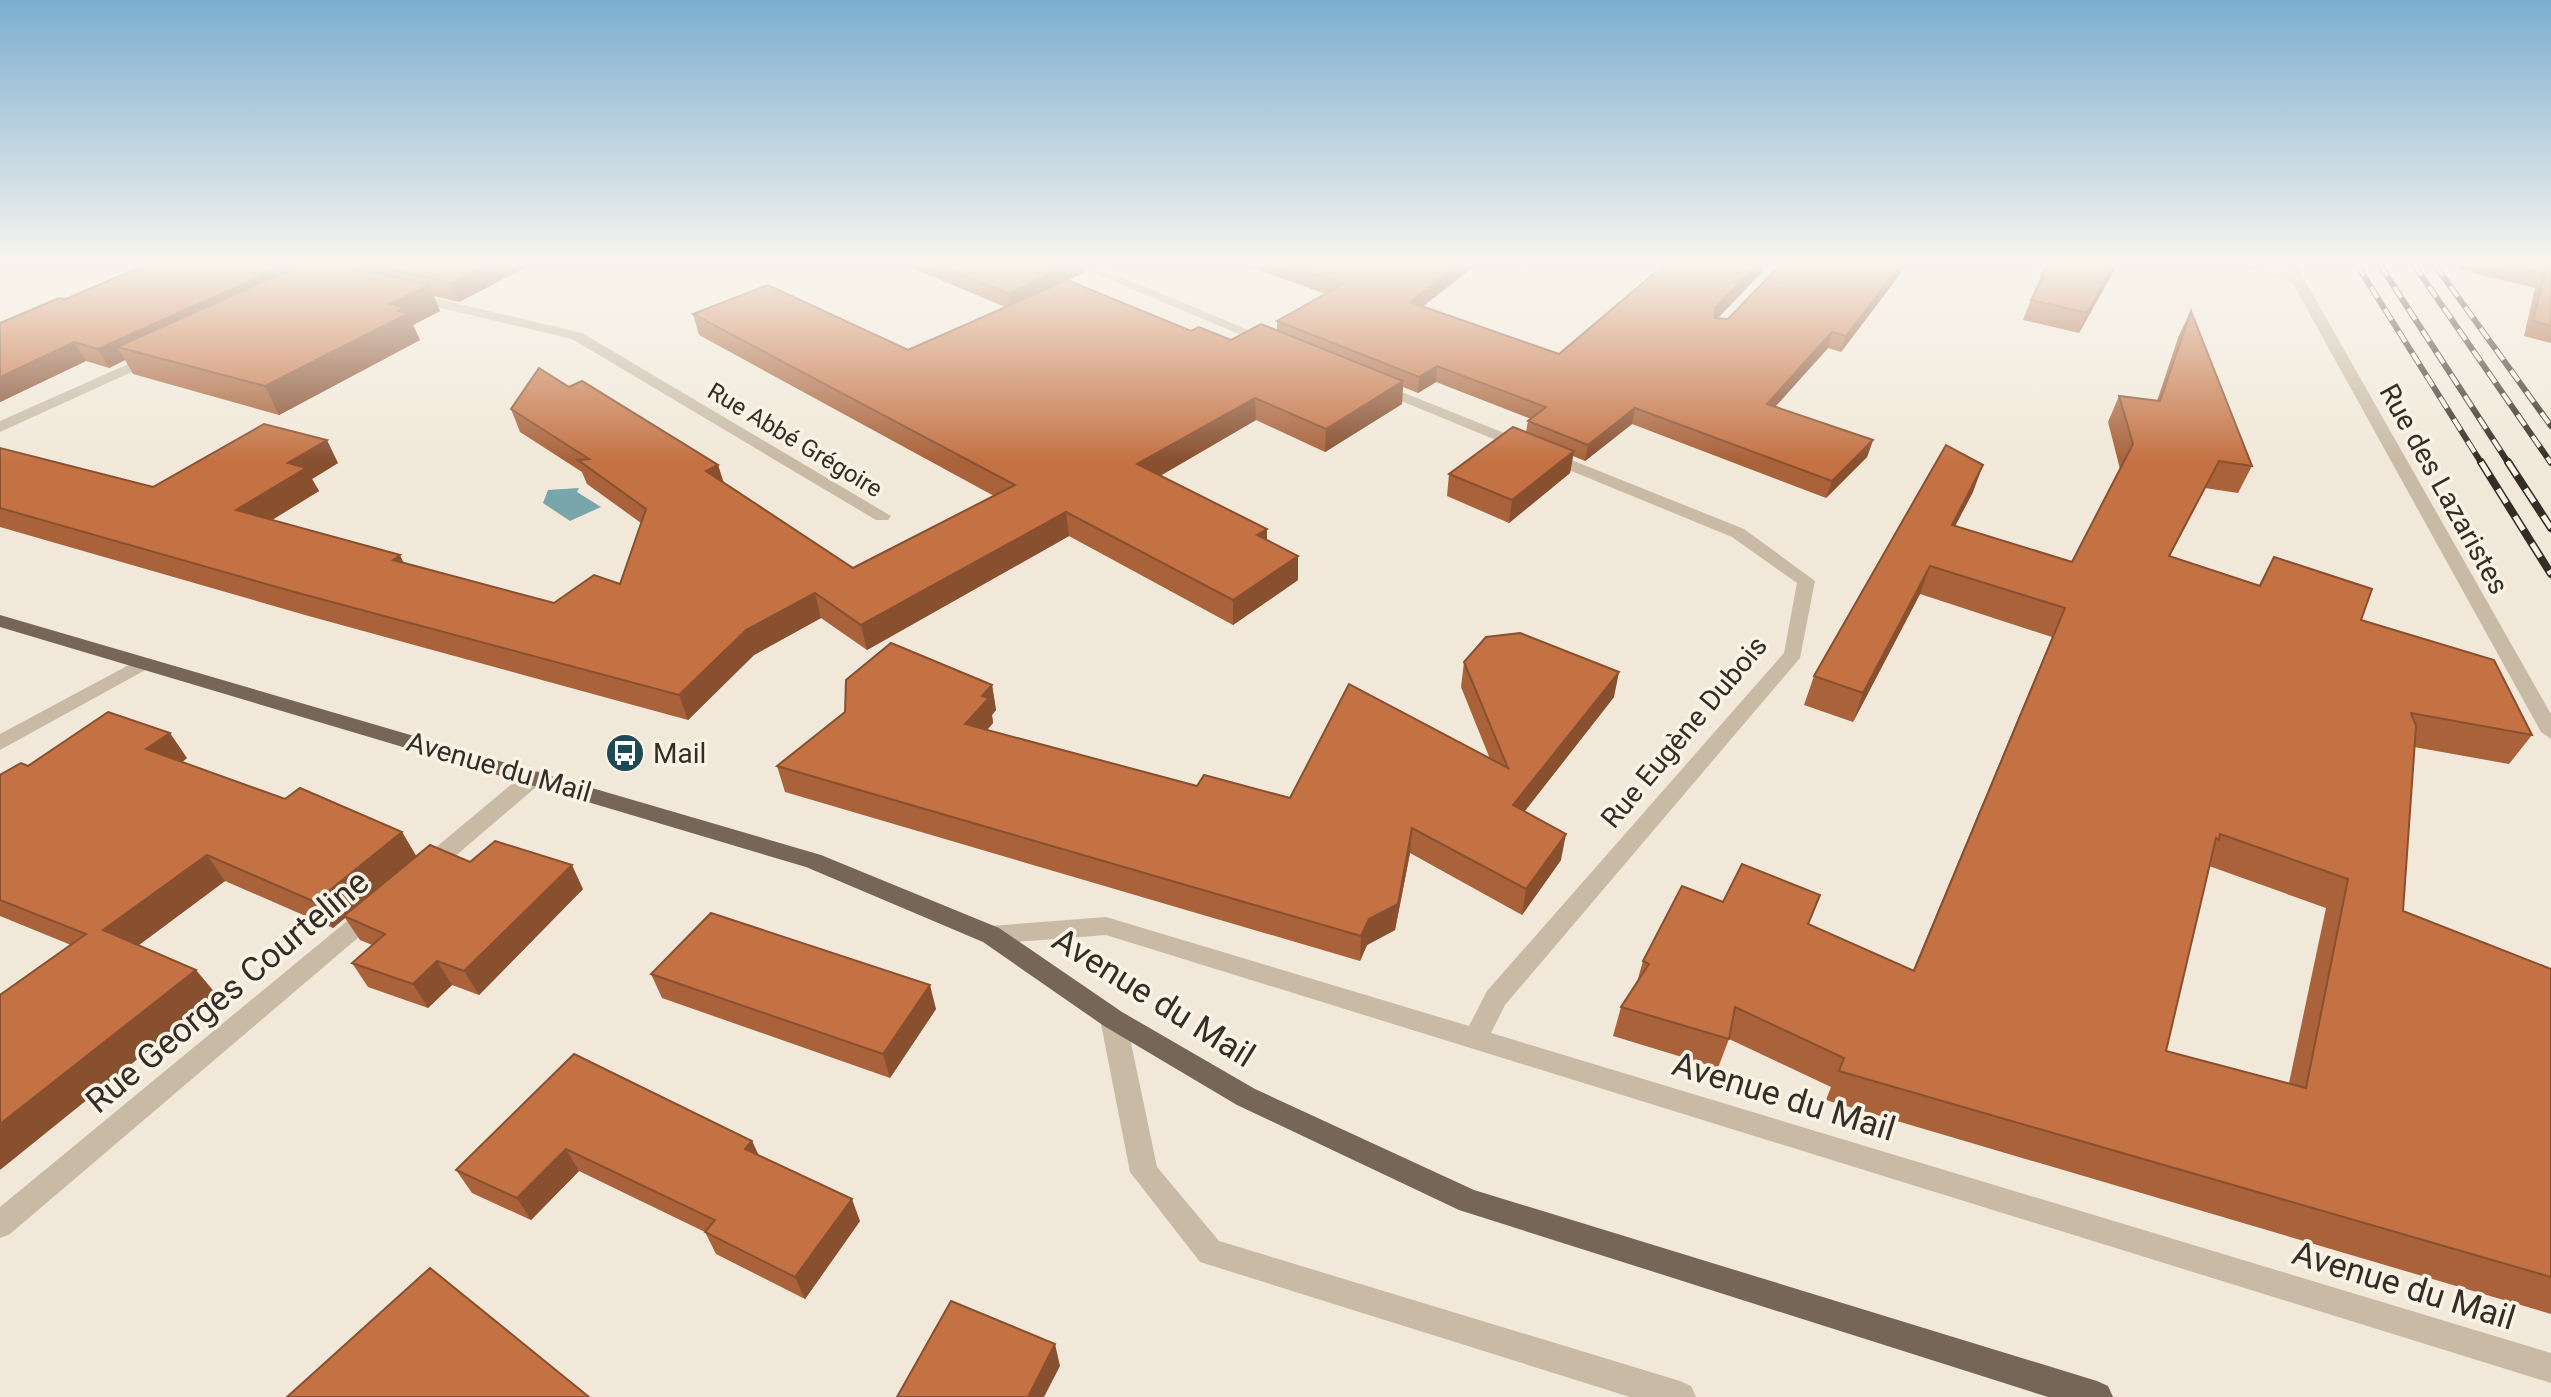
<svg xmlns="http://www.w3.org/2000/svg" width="2551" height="1397" font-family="Roboto,sans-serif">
<rect width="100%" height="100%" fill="#f1e8d9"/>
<!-- water -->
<path fill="#79a5ad" d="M579,488l-2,4 24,15 -31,14 -27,-18 5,-13z"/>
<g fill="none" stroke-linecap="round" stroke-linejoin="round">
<!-- street -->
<g fill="#c8baa5" fill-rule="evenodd">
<path d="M1075,265h18l184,77 -2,3h-10z"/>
<path d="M2234,265h24l29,8 -4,-8h13l255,449v25l-10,-7 -249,-450z"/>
<path d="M412,293l170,40 309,183 -3,4h-12l-304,-181 -165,-39v-6z"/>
<path d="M153,353l7,4 -2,3 -158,72v-11z"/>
<path d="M1377,382l367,147 71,52 -15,77 -295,347 -14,28 1060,320v30l-1445,-448 -115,9 -8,-2 -4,-7 4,-7 8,-2 115,-9 363,109 18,-35 297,-338 13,-70 -65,-46 -360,-148 -2,-3z"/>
<path d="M142,658l7,2 3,4 -3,4 -149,82v-16z"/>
<path d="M534,770l8,2 3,5 -3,5 -110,94 -8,3 -8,-3 -3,-6 3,-6 110,-92z"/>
<path d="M372,904l8,3 4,6 -4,6 -370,315 -10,4v-31l364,-300z"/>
<path d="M1113,1009l9,3 4,7 31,148 62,74 461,140 11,5 5,11h-66l-430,-135 -70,-90 -30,-153 4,-7z"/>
</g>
<!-- primary -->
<path fill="#766658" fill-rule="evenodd" d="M0,615l821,240 178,73 123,84 133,77 219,101 623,191 11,5 5,11h-65l-589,-187 -222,-105 -133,-79 -121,-84 -177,-75 -806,-240z"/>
<!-- rail-far1 casing -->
<g stroke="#342c26" stroke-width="6">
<g id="rail-far1">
<path d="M2357,265l125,199"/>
<path d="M2380,265l129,199"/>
<path d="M2414,265l137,198"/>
<path d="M2435,265l116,161"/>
</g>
</g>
<!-- rail casing -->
<g stroke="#342c26" stroke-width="8">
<g id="rail">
<path d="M2481,462l70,112"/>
<path d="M2508,462l43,66"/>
</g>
</g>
<!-- rail-far1 -->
<use href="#rail-far1" stroke="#f9f2e5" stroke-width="4" stroke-dasharray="13" stroke-linecap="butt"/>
<!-- rail -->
<use href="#rail" stroke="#f9f2e5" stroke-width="5" stroke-dasharray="16" stroke-linecap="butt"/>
</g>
<!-- wall -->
<g fill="#a9623a" fill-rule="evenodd">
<path d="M145,265h385l-71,37 -26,-6 7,15 -27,14 7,15 -141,75 -146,-41 -8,-14 -16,8 -23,-7 -86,41v-79l66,-24z"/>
<path d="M905,265h178l1,7 -16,8 123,51 40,9 46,-10v-9l49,-27 -82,-29h232l-53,41 136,48 105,-89h100l-1,6 -46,48h11l80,-52 99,-2 -66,87 -13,-4 -53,59 98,33 -6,17 -41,41 -194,-74 -47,37 -12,-5 -3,17 -61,50 -62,-27 2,-22 77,-42 2,-11 3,-2 -95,-37 -18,11 -15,-6 -1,17 -77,48 -69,-32 -96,56 107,53v11l31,40 -65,45 -164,-89 -202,114 -46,-32 -67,37 -66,65 -383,-105 -305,-88v-79l153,39 185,-24 -26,16 7,12 -47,29 131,43 151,40 66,-19 21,-61 -54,-39 -5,-12 -62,-40 -9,-23 58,-22 149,78 6,18 129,85 141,-72 -295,-161 -6,-21 215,36 97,-43z"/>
<path d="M2047,265h70l-38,68 -56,-13 18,-45z"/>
<path d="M2456,265h95v78l-27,-7 11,-48 -75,-18z"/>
<path d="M2191,311l61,155 -14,27 -33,-5 -35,68 89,29 15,-28 87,63 171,115 -23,29 -95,-17 -11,164 148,58v345l-725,-214 5,-13 -102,-48 -11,29 -105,-32 8,-29 16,-25 6,-21 80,-59 86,23 104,45 139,-333 -132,-43 -67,128 -49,-17 10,-29 159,-184 -18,34 117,36 48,-93 -12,-47 11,-26 38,5 22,-66zM2209,866l117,42 -37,175 -123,-32z"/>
<path d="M1464,662l150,35 -89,114 36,49 -39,55 -112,-62 -15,77 -28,15 -7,16 -575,-169 -8,-26 68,-54 147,-27 4,25 -4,5 1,8 -6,7 210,56 93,12 200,-39 -29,-72z"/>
<path d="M187,758l-5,4 103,37 117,33 15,25 53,5 113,27 -104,106 -27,-10 -24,23 -60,-21 -16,-24 20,-18 -12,-5 -15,-22 -12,10 -108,-47 -86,64 78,50 -146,-50 -71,-29v-141l28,-9z"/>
<path d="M651,974l285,35 -46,69 -228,-80z"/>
<path d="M574,1054l178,87 7,15 101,65 -55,78 -89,-45 -11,-22 -126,-61 -48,49 -59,-27 -16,-23z"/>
</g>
<!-- shaded-wall -->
<g fill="#895030">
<path d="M285,265h48l-216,82 8,13 -16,8 -11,-19z"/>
<path d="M488,265h42l-71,37 -8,-19z"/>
<path d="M1066,265h17l1,7 -73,38 -2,-16z"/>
<path d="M1458,265h18l-67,52 1,-15z"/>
<path d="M1757,265h7l-1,6 -51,53 3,-16z"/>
<path d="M1900,265h7l-66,87 5,-16z"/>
<path d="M2114,265h3l-38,68 8,-20z"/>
<path d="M429,285l11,26 -27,14 7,15 -141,75 -14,-29 125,-82z"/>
<path d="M1832,332l-4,16 -65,72 4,-16z"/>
<path d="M74,342l12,19 -86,41v-25z"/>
<path d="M1437,366l-1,16 -18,11 1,-16z"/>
<path d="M1403,381l-1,23 -77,48 1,-23z"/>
<path d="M1255,398l1,22 -117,68 -2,-24z"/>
<path d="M1635,408l-3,16 -47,37 3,-16z"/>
<path d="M327,440l11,23 -26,16 7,12 -70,43 -13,-24 52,-47z"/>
<path d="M1873,440l-6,17 -41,41 6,-17z"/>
<path d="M1574,451l-4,22 -61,50 3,-23z"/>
<path d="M718,465l7,24 -19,-18z"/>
<path d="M1983,465l-10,27 -32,61 11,-28z"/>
<path d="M1066,512l3,24 -202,114 -6,-25z"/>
<path d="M1267,529v24l-10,-18z"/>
<path d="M400,555l12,25 -19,-20z"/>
<path d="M1298,556v24l-65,45v-25z"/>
<path d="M1930,566l-10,28 -67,128 10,-29z"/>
<path d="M815,593l6,25 -67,37 -66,65 -9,-25 67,-65z"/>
<path d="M1619,672l-5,25 -105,134 4,-26z"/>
<path d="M992,685l4,25 -4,5 1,8 -23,26 -5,-25 17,-28z"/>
<path d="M170,733l17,25 -22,17 -19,-26z"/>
<path d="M1412,828l-2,25 -15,77 -28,15 -7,16 1,-25z"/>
<path d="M402,832l15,26 -84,70 -18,-26z"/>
<path d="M1566,834l-5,26 -39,55 4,-26z"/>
<path d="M207,855l18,26 -101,75 -21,-26z"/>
<path d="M572,865l11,24 -104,106 -15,-24z"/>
<path d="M437,961l15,24 -24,23 -15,-24z"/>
<path d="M196,970l21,25 -217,175v-46z"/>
<path d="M930,985l6,24 -46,69 -7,-24z"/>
<path d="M752,1141l10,22 -17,-14z"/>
<path d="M566,1149l13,22 -48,49 -14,-22z"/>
<path d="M852,1199l8,22 -55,78 -10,-22z"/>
<path d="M1055,1344l5,22 -16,31h-16z"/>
</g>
<!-- building -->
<g fill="#c47244" stroke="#895030" stroke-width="2" fill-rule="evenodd">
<path d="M145,265h140l-187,84 -24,-7 -74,35v-54l59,-25 7,1z"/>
<path d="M301,265h42l86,20 -39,19 14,3 -6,4 11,2 -144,73 -148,-39z"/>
<path d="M371,265h117l-37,18z"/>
<path d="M938,265h128l-57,29z"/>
<path d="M1288,265h170l-48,37 149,52 105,-89h93l-42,43v10l13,1 52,-54h23l5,2 2,-2h27l6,2 1,-2h56l-54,71 -14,-4 -65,72 106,36 -41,41 -197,-73 -47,37 -60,-24 18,-14 -109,-41 -18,11 -142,-56 66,-37z"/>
<path d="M2047,265h67l-27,48 -56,-13 13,-23 -3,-2z"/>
<path d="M2509,265h42v61l-18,-5 11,-47z"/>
<path d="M1067,280l124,51 8,-4 32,13 30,-16 142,57 -77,48 -71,-31 -118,66 130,65 -10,6 41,21 -65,44 -167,-88 -205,113 -46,-32 -69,37 -67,65 -388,-104 -291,-83v-60l153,39 111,-63 63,16 -39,23 18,5 -70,42 164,45 -7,5 161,43 40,-28 26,9 26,-75 -68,-49 11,-1 -78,-50 28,-41 30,19 13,-6 136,84 -12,6 147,97 162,-83 -322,-171 75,-29 140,65z"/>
<path d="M2191,311l61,155 -33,-5 -50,95 91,30 14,-29 98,32 -11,31 133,40 38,75 -121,-22 5,13 -13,185 148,58v308l-712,-206 5,-13 -109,-51 -6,32 -108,-32 28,-43 -6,-3 39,-75 41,16 19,-38 78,31 -12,29 106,47 151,-363 -135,-42 -67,127 -49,-17 132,-231 37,20 -31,60 120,37 61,-118 -14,-48 41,5zM2220,834l128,45 -42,209 -140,-37 50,-213 3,2z"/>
<path d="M1513,427l61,24 -62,49 -63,-26z"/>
<path d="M1520,633l99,39 -106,133 53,29 -40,55 -114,-61 -14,76 -29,15 -8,17 -584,-170 68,-54 1,-32 45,-37 101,42 -10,11 7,2 -24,26 232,62 7,-11 86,23 59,-114 159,84 -44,-106 22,-25z"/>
<path d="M108,712l62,21 -24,16 139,50 15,-11 102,44 -87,70 -108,-47 -104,75 93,40 -196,154v-129l86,-61 -86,-34v-125l21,-12 7,3z"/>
<path d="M495,841l77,24 -108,106 -27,-10 -24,23 -61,-21 33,-29 -41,-18 86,-71 40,17z"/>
<path d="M711,913l219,72 -47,69 -232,-80z"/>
<path d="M574,1054l178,87 -7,8 107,50 -57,78 -90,-45 10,-12 -149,-71 -49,49 -61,-28z"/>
<path d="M430,1268l159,129h-302z"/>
<path d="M951,1301l104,43 -27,53h-131z"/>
</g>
<!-- sky -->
<linearGradient id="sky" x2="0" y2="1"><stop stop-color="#7baed0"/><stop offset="0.57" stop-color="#f9f5ee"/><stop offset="1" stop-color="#f9f5ee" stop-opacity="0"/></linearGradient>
<rect width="2551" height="461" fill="url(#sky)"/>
<!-- icons -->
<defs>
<g id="bus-disc" transform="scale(2)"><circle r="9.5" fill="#1d4a55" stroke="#f9f2e5"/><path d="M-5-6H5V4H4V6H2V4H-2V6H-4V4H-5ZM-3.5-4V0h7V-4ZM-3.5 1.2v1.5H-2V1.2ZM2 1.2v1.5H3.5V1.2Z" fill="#fff"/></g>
</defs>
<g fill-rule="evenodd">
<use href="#bus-disc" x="625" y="753"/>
</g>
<g text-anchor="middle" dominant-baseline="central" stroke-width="7" stroke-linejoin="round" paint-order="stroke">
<!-- far-street labels -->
<g font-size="24" fill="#342c26" stroke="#f9f2e5">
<text transform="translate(795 440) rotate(31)">Rue Abbé Grégoire</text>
</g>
<!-- street labels -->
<g font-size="28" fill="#342c26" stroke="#f9f2e5">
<text transform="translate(2444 489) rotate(61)">Rue des Lazaristes</text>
<text transform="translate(1684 732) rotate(-50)">Rue Eugène Dubois</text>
<text transform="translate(499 767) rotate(16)">Avenue du Mail</text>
</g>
<!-- poi labels -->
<g font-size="28" fill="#342c26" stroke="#f9f2e5" text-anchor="start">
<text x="653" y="753">Mail</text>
</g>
<!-- near-street labels -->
<g font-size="34" fill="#342c26" stroke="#f9f2e5">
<text transform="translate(227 991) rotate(-40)">Rue Georges Courteline</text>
<text transform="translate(1154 997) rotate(32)">Avenue du Mail</text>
<text transform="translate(1784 1096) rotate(17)">Avenue du Mail</text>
<text transform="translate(2404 1285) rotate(17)">Avenue du Mail</text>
</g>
</g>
</svg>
